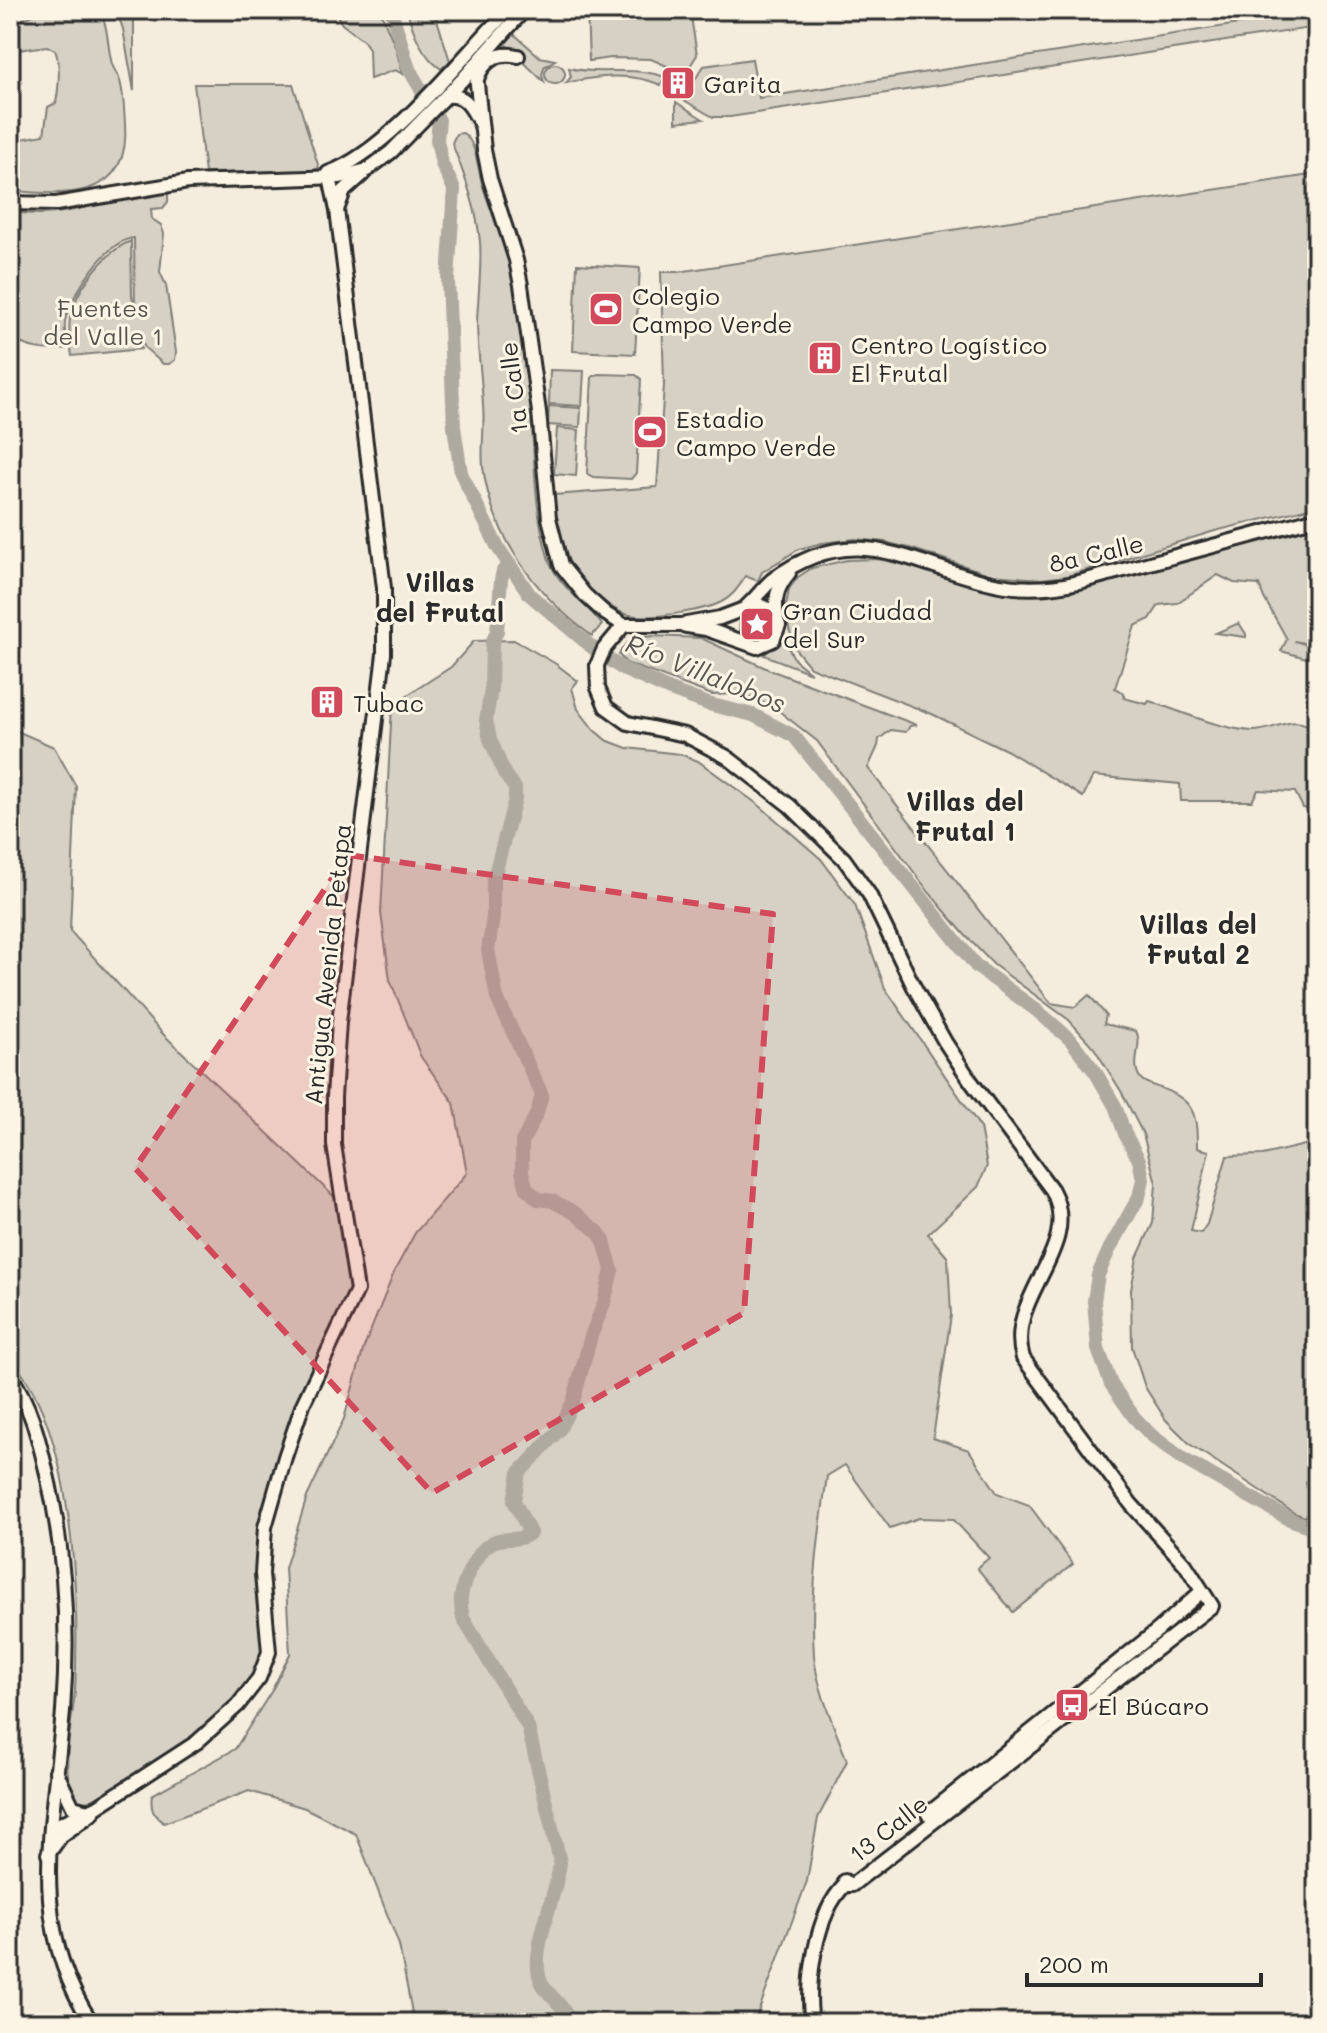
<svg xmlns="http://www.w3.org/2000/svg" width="1327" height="2033" font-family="Mali,sans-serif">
<rect width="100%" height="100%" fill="#f4edde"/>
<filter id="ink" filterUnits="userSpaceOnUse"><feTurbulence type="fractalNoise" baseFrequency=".0125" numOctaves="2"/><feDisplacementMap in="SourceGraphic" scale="16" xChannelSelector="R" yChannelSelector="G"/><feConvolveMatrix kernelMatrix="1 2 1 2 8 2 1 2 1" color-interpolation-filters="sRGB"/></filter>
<g filter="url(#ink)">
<!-- green -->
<g fill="#d6d1c4" stroke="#807e78" stroke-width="2">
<path d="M44,10h55c10,16 8,36 13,54 2,6 6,11 8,17 4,13 4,29 5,43 6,75 -58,73 -115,66v-49l34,-6 4,-28 8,-4c3,-17 5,-38 -1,-53l-8,-4 -37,5v-26z"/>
<path d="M116,10h18v81l-11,-62z"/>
<path d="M334,10h46l15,36 8,28 -8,-4 -25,9 -1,-30 -5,-8 -22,-17z"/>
<path d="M407,10h27l16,51 -9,8c-19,-13 -28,-37 -34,-59z"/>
<path d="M587,10h103l7,45 -12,19 -34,-15 -40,-1 -22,3z"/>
<path d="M1317,12v15l-587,90h-17l-31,-18 22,-33 48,-7 7,39z"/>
<path d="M514,34l26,23 15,3 -11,7 -2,8 2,7 -39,-38z"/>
<circle cx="555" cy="74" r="10"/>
<path d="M569,68c31,8 62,-3 96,9l-4,8c-30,-13 -64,-9 -95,-2l5,-6z"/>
<path d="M194,84h99l26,84 -9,4 -105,1z"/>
<path d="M676,102l27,17 -27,3z"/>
<path d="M463,133c14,10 14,34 19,50 7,25 19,49 26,75 11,37 15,87 20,126 8,58 3,119 21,176 10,28 37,42 53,65l-10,11c-55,-40 -100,-99 -109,-169 -2,-20 2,-41 0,-61 -1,-28 -6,-57 -6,-85 1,-26 5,-53 3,-79 -3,-35 -16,-67 -28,-99l4,-9z"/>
<path d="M1317,174v332l-102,25 -148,45 -26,3 -49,-4 -79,-26 -28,-7 -30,-3 -33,4 -23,6 -37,23 -4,9 -13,-5c-13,27 -31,31 -59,36 -19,3 -42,7 -61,2 -11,-4 -22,-13 -31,-21 -30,-26 -38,-59 -40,-98l103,-8 7,-102 -3,-113h17z"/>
<path d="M168,192v10l-5,6 -12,1 1,10 9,6 3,9 -4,38 6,13 10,67 -1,8 -6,4h-6l-18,-16 -5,-10 1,11 -69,7c-2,-13 -4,-26 -2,-38 5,-27 35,-67 61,-77l1,55 3,11 -1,-69c-27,2 -61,55 -68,79 -3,10 0,21 2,31 -23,4 -38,1 -58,-10v-127c39,9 75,-4 113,-13 15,-3 30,-4 45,-6z"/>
<path d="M577,264l63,4 -5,86 -62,-3z"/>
<path d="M550,370l34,1 -2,35 -33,-2z"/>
<path d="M598,374l38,1 5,4 -5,94 -5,6 -38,-2 -6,-3 5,-97z"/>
<path d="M549,406l32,2 -1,19 -32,-2z"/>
<path d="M557,428l22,2 -3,46 -22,-2z"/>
<path d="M1317,526v120l-23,-5 23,6v14l-36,-10 6,-12 -23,-41 -5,-13 -25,-2 -16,-8 -41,28 -18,2 -9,14 -15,7 -20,62 9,5v5l23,6 2,-3c31,10 71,28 103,30 18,1 39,-15 55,-6 4,2 6,6 10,8v77l-14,-2 -8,-16 -37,-2 -6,11h-71l-1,-17 -87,-8 -10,21 -75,-46 -76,-37 -122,-47 -14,-17 -7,-21 -3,-23 3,-17 9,-12 14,-9 35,-8 30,-1 25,5 101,30h54l76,-18z"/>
<path d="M752,608l21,9v18l-14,8 -16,-6c-8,-13 -2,-21 9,-29z"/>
<path d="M1239,623l7,11v3l-30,-4z"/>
<path d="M652,636l49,2 69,32 147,55 -7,1 -4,6 -15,-2 -12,9 -1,7 -10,22 183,235 24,4 14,-12 17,20 -2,9 32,7c8,14 -7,33 5,48 6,6 15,7 22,10 33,12 34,28 34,59l12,3 -18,80 10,2 6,-9 20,-68 36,-1 54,-13v379l-23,-8 -103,-68 -25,-25 -21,-33 -13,-40 -1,-57 6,-32 16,-35 3,-40 -13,-49 -22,-43 -27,-43 -25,-28 -75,-55 -29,-30 -37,-44 -111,-150 -38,-30 -23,-12 -17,-5 -27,1 -86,-32 -7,-8c6,-16 18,-17 33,-19z"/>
<path d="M783,638l12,22 16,13 -47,-18z"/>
<path d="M514,640l42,24 22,17 -6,7 6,21 16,21 12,10 21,8 53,6 18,7 62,45 61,53 34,46 30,83 95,139 7,39 -9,21 -50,47 20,24 3,57 -18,123 36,12 28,43 32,12 44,59 -60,48 -36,-44 12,-10 -36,-39 -34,-1 -29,10 -45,-63 -18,11c-8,57 -17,121 -13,179 2,31 22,76 33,106l-29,57 -11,63 -53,142h-340l-15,-78 -43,-111 -51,-26 -56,-17 -85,32c-11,-7 -14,-15 -12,-28l83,-46 36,-57 19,-38 -5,-86 22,-71 37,-78 20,-72 31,-77 20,-37 52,-60 -13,-70 -33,-46 -31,-77 -9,-67 11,-208 59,-38 23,-26z"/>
<path d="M10,728l44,19 22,39 -6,145 94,104 181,172 8,90 -50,107 -38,123 4,102 -10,49 -67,61 -92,58 -14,5 -12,-2c-14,-34 -2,-74 1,-109 5,-88 -1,-266 -65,-332z"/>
</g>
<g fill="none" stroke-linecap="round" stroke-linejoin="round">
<!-- river -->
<g stroke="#afaaa0" stroke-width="14">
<path d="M391,10l18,59 30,51 -2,20 5,24 12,25 -6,90 6,148 7,46 36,73 33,49 70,59 25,16 45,20 38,14 45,11 41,21 182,230 59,43 35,30 26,34 19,33 10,28 14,26 4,19 -4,18 -30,53 -11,25 -4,26 4,48 13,35 23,33 17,18 32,24 106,60 28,10"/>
<path d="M509,565l-6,6 -2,9 -4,51 -5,12 -1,46 -5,31 4,19 15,36 10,13v11l-22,82v37l-5,32 9,48 45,97 -5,18 -15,29v30l5,17 11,10 15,2 22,12 23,19 6,9 8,29 -8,33 -13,33 -18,66 -14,28 -40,43 -5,28 16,32c-9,8 -20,5 -31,7 -20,4 -36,39 -38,58 -1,6 1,13 2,20l65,109 32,135c-2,30 -32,92 -19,119 7,17 23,21 28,42"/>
</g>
<!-- secondary casing -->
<g stroke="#2b2b2b" stroke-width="18">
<g id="secondary">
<path d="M475,65l9,85 6,29 26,81 5,25 18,127 10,106 12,47 24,30 21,19 18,11h57l25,4 51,18 16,-7 6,-15 -6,-14 -16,-7 -37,14 -39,7"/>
<path d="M477,79c6,-18 21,-28 41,-23"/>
<path d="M747,606c9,-8 16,-18 25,-26 86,-65 141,-12 228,5 27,5 53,3 79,-3l238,-64"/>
<path d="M777,617c-3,-18 0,-30 12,-44"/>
<path d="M624,625l-20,24 -7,16 1,23 8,19 22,16 57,12 42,22 63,49 54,53 25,35 44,91 32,57 25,38 82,110c32,59 -48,107 -29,168l108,146 54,60 27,42 -360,279h-7"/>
<path d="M928,1814l230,-184 43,-38"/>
<path d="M51,1828l46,-21 100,-65 41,-37 21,-27 10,-26 -7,-78 3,-47 20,-70 18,-53 54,-114 -23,-145v-48l5,-75 45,-368v-66l-47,-378 -8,-37"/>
<path d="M48,1854l13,-18 32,-23"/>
<path d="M812,2023c-6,-39 3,-109 33,-138v-4"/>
</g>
</g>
<!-- primary casing -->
<g stroke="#2b2b2b" stroke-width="18">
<g id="primary">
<path d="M446,96c22,-2 26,14 35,29"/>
<path d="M328,173c60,-21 134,-116 180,-163"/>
<path d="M10,203l46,1 132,-22 152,-5 27,-7 24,-18 71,-72 62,-70"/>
<path d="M337,210l7,-19 19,-17"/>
<path d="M10,1375c20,29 28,61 36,95 19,79 23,161 17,241 -9,111 -38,212 29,312"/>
<path d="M56,1771l17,36 15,4"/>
</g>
</g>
<!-- secondary -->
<use href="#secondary" stroke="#fcf5e5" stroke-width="12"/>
<!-- primary -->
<use href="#primary" stroke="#fcf5e5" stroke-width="12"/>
</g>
</g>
<!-- marked area -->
<path fill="#d1495b" fill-opacity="0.2" stroke="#d1495b" stroke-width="6" stroke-dasharray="16 10" stroke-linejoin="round" d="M348,855l425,59 -29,399 -312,180 -297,-325z"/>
<!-- icons -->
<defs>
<g id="building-square" transform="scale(1.8)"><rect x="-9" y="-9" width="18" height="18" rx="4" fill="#d1495b" stroke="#fcf5e5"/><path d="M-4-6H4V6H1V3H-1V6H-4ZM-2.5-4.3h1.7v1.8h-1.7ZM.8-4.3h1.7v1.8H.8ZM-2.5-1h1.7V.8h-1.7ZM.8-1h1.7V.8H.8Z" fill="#fff"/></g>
<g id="stadium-square" transform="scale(1.8)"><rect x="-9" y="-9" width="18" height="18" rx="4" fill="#d1495b" stroke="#fcf5e5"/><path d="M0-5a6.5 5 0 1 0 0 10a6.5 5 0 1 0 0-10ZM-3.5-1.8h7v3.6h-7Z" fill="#fff"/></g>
<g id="sight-square" transform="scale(1.8)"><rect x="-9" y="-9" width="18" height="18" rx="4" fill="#d1495b" stroke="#fcf5e5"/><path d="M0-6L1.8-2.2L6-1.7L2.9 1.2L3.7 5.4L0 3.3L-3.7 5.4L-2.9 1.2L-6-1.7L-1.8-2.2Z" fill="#fff"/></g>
<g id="bus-square" transform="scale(1.8)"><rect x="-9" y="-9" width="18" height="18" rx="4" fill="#d1495b" stroke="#fcf5e5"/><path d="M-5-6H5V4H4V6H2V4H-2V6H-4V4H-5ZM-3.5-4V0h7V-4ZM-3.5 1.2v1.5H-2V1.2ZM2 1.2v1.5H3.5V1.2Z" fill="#fff"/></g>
</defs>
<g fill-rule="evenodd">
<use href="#building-square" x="678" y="83"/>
<use href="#stadium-square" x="606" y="309"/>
<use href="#building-square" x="825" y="358"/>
<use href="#stadium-square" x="650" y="432"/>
<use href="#sight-square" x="757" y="624"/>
<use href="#building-square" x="327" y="702"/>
<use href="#bus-square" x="1072" y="1705"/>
</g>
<g text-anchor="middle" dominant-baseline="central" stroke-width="6" stroke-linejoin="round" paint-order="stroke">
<!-- poi labels -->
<g font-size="24" fill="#2b2b2b" stroke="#fcf5e5" text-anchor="start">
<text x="704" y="83">Garita</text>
<text x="632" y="295">Colegio<tspan x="632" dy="28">Campo Verde</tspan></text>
<text x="851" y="344">Centro Logístico<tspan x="851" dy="28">El Frutal</tspan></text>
<text x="676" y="418">Estadio<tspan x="676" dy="28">Campo Verde</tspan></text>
<text x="783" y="610">Gran Ciudad<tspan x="783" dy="28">del Sur</tspan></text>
<text x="353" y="702">Tubac</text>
<text x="1098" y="1705">El Búcaro</text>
</g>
<!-- park labels -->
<g font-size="24" fill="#565451" stroke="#fcf5e5">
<text x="103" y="307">Fuentes<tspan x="103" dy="28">del Valle 1</tspan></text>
</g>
<!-- street labels -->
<g font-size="24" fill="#2b2b2b" stroke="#fcf5e5">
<text transform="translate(513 388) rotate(-97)">1a Calle</text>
<text transform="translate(1096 553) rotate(-13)">8a Calle</text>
<text transform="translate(327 964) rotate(-84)">Antigua Avenida Petapa</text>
<text transform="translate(888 1828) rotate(-38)">13 Calle</text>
</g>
<!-- neighbourhood labels -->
<g font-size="26" font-weight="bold" fill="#2b2b2b" stroke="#fcf5e5">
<text x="440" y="582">Villas<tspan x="440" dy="30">del Frutal</tspan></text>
<text x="965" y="801">Villas del<tspan x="965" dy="30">Frutal 1</tspan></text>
<text x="1198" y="924">Villas del<tspan x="1198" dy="30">Frutal 2</tspan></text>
</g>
<!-- water labels -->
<g font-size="26" font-style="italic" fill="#595754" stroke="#fcf5e5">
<text transform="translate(706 673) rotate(22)">Río Villalobos</text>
</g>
</g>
<!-- margin -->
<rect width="1327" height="2033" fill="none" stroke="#fcf5e5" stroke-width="40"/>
<rect x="20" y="20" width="1287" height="1993" fill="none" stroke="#2b2b2b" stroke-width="3" filter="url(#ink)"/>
<!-- scale -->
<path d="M1027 1973v12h234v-12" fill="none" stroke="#2b2b2b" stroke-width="4"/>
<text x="1039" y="1973" font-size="24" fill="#2b2b2b" stroke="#fcf5e5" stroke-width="6" paint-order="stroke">200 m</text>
</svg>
